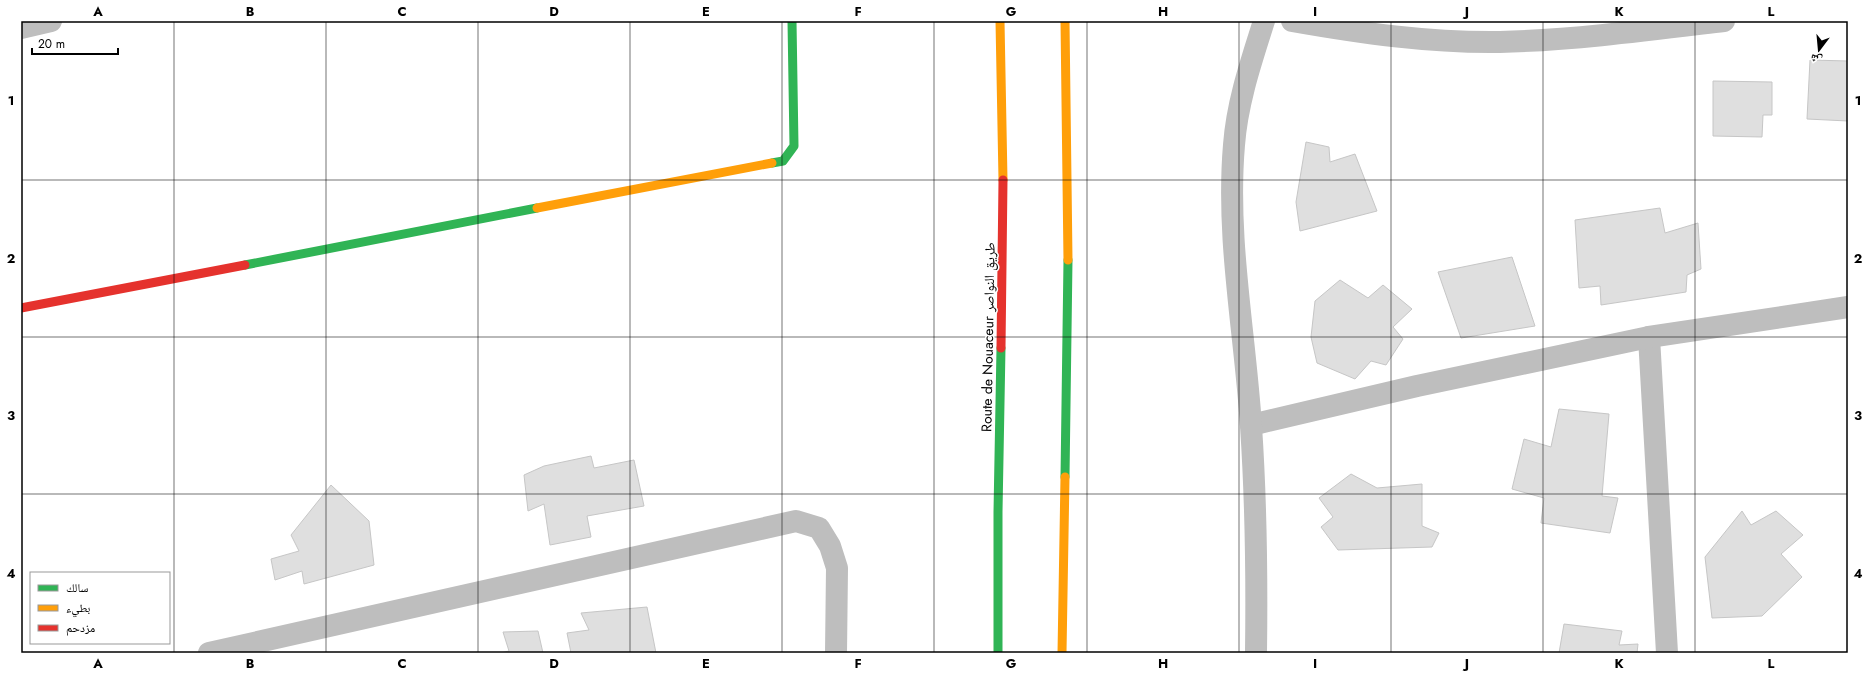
<svg xmlns="http://www.w3.org/2000/svg" width="1869" height="674" font-family="Jost,'Noto Naskh Arabic',sans-serif">
<rect width="100%" height="100%" fill="#fff"/>
<!-- building -->
<g fill="#dfdfdf" stroke="#c6c6c6">
<path d="M1810,60l38,1v60l-41,-2z"/>
<path d="M1713,81l59,1v33h-9l-1,22 -49,-1z"/>
<path d="M1306,142l23,5 1,15 25,-8 22,57 -77,20 -4,-29z"/>
<path d="M1660,208l5,25 33,-10 3,46 -14,6 -1,17 -85,13 -1,-19 -21,2 -4,-68z"/>
<path d="M1512,257l23,69 -74,12 -23,-66z"/>
<path d="M1340,280l28,18 15,-13 29,24 -19,18 10,12 -17,26 -15,-4 -16,18 -38,-16 -6,-26 4,-36z"/>
<path d="M1559,409l50,5 -7,82 16,2 -8,35 -69,-10 3,-25 -32,-9 12,-50 27,8z"/>
<path d="M591,456l3,12 40,-8 10,46 -57,10 4,21 -41,8 -6,-41 -16,7 -4,-36 20,-9z"/>
<path d="M1351,474l26,14 45,-4v42l17,7 -7,14 -94,3 -17,-23 12,-10 -14,-19z"/>
<path d="M331,485l38,36 5,44 -70,19 -2,-13 -27,9 -4,-21 28,-8 -8,-16z"/>
<path d="M1742,511l9,14 25,-14 27,24 -22,19 21,23 -40,39 -50,2 -7,-61z"/>
<path d="M647,607l9,46h-85l-4,-20 22,-3 -8,-17z"/>
<path d="M1564,624l58,7 -3,14 19,-1 -1,9h-78z"/>
<path d="M538,631l5,22h-42l8,-2 -6,-19z"/>
</g>
<g fill="none" stroke-linecap="round" stroke-linejoin="round">
<!-- street -->
<g stroke="#bebebe" stroke-width="22">
<path d="M1292,21c68,12 138,22 208,21 75,-2 150,-12 224,-21"/>
<path d="M21,28l30,-7"/>
<path d="M1649,337l18,316"/>
<path d="M1251,425l166,-39 232,-49 199,-30"/>
<path d="M209,653l587,-132 23,7 11,18 7,22 -1,85"/>
<path d="M1256,653c1,-76 0,-152 -5,-227 -6,-94 -25,-187 -17,-281 3,-42 17,-83 30,-124"/>
</g>
<!-- fast -->
<g stroke="#30b455" stroke-width="9">
<path d="M772,163l11,-2 11,-15 -2,-125"/>
<path d="M245,265l292,-57"/>
<path d="M1065,477l3,-217"/>
<path d="M998,653v-141l3,-164"/>
</g>
<!-- slow -->
<g stroke="#ff9f0a" stroke-width="9">
<path d="M1000,21l3,159"/>
<path d="M1065,21l3,239"/>
<path d="M537,208l235,-45"/>
<path d="M1062,653l3,-176"/>
</g>
<!-- jam -->
<g stroke="#e5322d" stroke-width="9">
<path d="M21,308l224,-43"/>
<path d="M1001,348l2,-168"/>
</g>
</g>
<!-- grid -->
<path fill="none" stroke="#000" stroke-width="1" stroke-opacity="0.55" d="M174,21v632M326,21v632M478,21v632M630,21v632M782,21v632M934,21v632M1087,21v632M1239,21v632M1391,21v632M1543,21v632M1695,21v632M21,180h1827M21,337h1827M21,494h1827"/>
<g text-anchor="middle" dominant-baseline="central" stroke-width="3" stroke-linejoin="round" paint-order="stroke">
<!-- street labels -->
<g font-size="14" fill="#000" stroke="#fff">
<text transform="translate(988 337) rotate(-89)">Route de Nouaceur طريق النواصر</text>
</g>
</g>
<!-- border -->
<rect width="1869" height="674" fill="none" stroke="#ffffff" stroke-width="44"/>
<!-- legend -->
<rect x="30" y="572" width="140" height="72" fill="#ffffff" stroke="#999999"/>
<rect x="38" y="585" width="20" height="6" fill="#30b455" stroke="#999999"/>
<text x="66" y="592" font-size="12" fill="#000000">سالك</text>
<rect x="38" y="605" width="20" height="6" fill="#ff9f0a" stroke="#999999"/>
<text x="66" y="612" font-size="12" fill="#000000">بطيء</text>
<rect x="38" y="625" width="20" height="6" fill="#e5322d" stroke="#999999"/>
<text x="66" y="632" font-size="12" fill="#000000">مزدحم</text>
<!-- north arrow -->
<g transform="translate(1819 50) rotate(196)" stroke="#ffffff" stroke-width="3" paint-order="stroke">
<path d="M0-3L7 15L0 10L-7 15Z" fill="#000000"/>
<text y="-6" font-size="11" font-weight="bold" text-anchor="middle" fill="#000000">ش</text>
</g>
<!-- scale -->
<path d="M32 48v6h86v-6" fill="none" stroke="#000000" stroke-width="2"/>
<text x="38" y="48" font-size="12" fill="#000000" stroke="#ffffff" stroke-width="3" paint-order="stroke">20 m</text>
<rect x="22" y="22" width="1825" height="630" fill="none" stroke="#000" stroke-width="1.5"/>
<g font-size="13" text-anchor="middle" font-weight="bold" fill="#000">
<text x="98" y="16">A</text>
<text x="250" y="16">B</text>
<text x="402" y="16">C</text>
<text x="554" y="16">D</text>
<text x="706" y="16">E</text>
<text x="858" y="16">F</text>
<text x="1011" y="16">G</text>
<text x="1163" y="16">H</text>
<text x="1315" y="16">I</text>
<text x="1467" y="16">J</text>
<text x="1619" y="16">K</text>
<text x="1771" y="16">L</text>
<text x="11" y="105">1</text>
<text x="1858" y="105">1</text>
<text x="11" y="263">2</text>
<text x="1858" y="263">2</text>
<text x="11" y="420">3</text>
<text x="1858" y="420">3</text>
<text x="11" y="578">4</text>
<text x="1858" y="578">4</text>
<text x="98" y="668">A</text>
<text x="250" y="668">B</text>
<text x="402" y="668">C</text>
<text x="554" y="668">D</text>
<text x="706" y="668">E</text>
<text x="858" y="668">F</text>
<text x="1011" y="668">G</text>
<text x="1163" y="668">H</text>
<text x="1315" y="668">I</text>
<text x="1467" y="668">J</text>
<text x="1619" y="668">K</text>
<text x="1771" y="668">L</text>
</g>
</svg>
